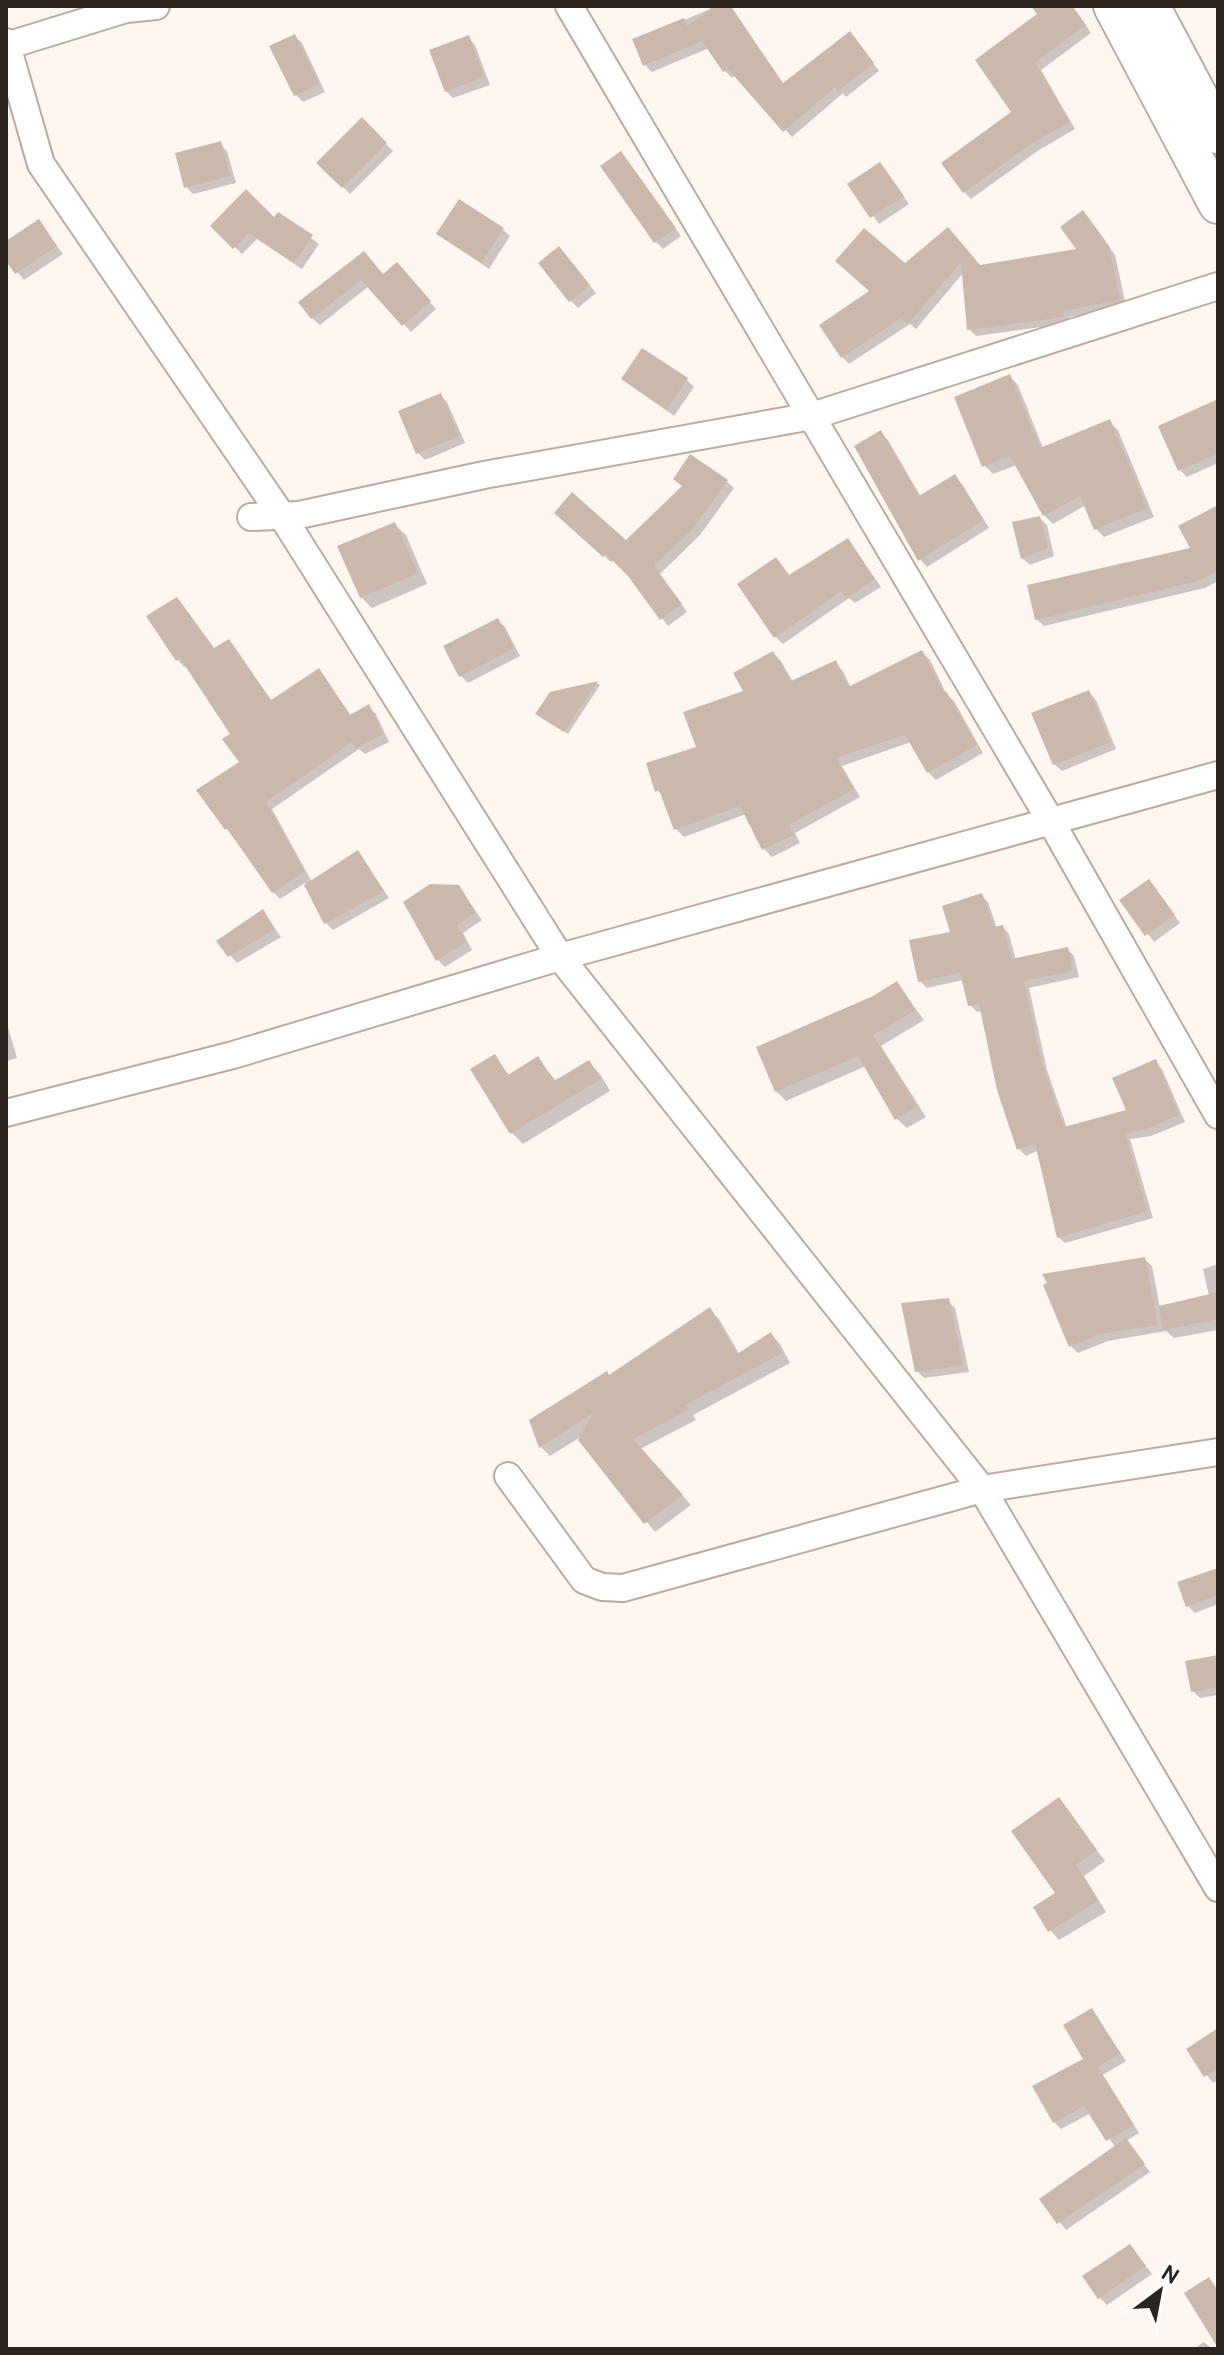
<svg xmlns="http://www.w3.org/2000/svg" width="1224" height="2355" font-family="Cabin,sans-serif">
<rect width="100%" height="100%" fill="#fef6f1"/>
<!-- shadow -->
<g fill="#0003">
<path d="M709,6h22l53,79 73,-44 22,30 -33,26 -3,-4 -51,44 -56,-62 -4,3 -7,-7 -16,-23 -57,24 -7,-7 -10,-24 75,-32z"/>
<path d="M1033,6h40l18,27 -50,37 34,59 -36,21 -68,49 -7,-7 50,-79 26,-98z"/>
<path d="M294,36l8,7 23,49 -22,10 -7,-7 -24,-48z"/>
<path d="M468,38l7,7 15,40 -37,13 -7,-7z"/>
<path d="M362,120l31,31 -43,43 -31,-31z"/>
<path d="M220,144l7,7 9,32 -43,11 -7,-7z"/>
<path d="M621,153l60,83 -18,13 -7,-7z"/>
<path d="M880,164l29,40 -30,20 -29,-40z"/>
<path d="M279,215l40,29 -17,25 -45,-30 -15,15 -29,-28 62,-6z"/>
<path d="M1089,219l26,36 11,51 -57,11 1,6 -94,13 -7,-7 -5,-57 -48,57 -6,-5 -61,40 -7,-7 63,-91 50,-29 26,30 99,-17z"/>
<path d="M39,222l24,32 -39,26 -18,-22v-14z"/>
<path d="M502,229l8,7 -21,33 -50,-35z"/>
<path d="M364,253l20,23 20,-4 32,37 -25,23 -42,-46 -49,39 -8,-7z"/>
<path d="M566,256l30,37 -18,15 -7,-7z"/>
<path d="M1010,377l8,8 25,63 66,-26 9,8 36,87 -50,20 -9,-9 -9,-23 -33,19 -9,-9 -27,-50 -24,9 -9,-9z"/>
<path d="M624,379l63,1 7,7 -20,29z"/>
<path d="M440,395l7,7 18,41 -40,17 -7,-7z"/>
<path d="M1218,401v62l-31,14 -7,-7z"/>
<path d="M881,433l7,7 33,57 34,-20 7,7 27,44 -62,39 -7,-8z"/>
<path d="M726,481l8,7 -34,47 -40,39 27,38 -19,14 -38,-51 -16,-16 -3,3 -48,-42 63,23z"/>
<path d="M1218,507v74l-13,7 -161,38 -8,-7 157,-69z"/>
<path d="M1040,518l7,7 7,31 -24,9 -8,-7z"/>
<path d="M394,524l12,11 21,49 -55,24 -11,-11z"/>
<path d="M848,540l33,47 -26,16 -6,-5 -66,46 -7,-7v-77l14,17z"/>
<path d="M148,616l67,33 13,-8 44,61 47,-32 33,47 17,-10 7,7 13,28 -24,12 -6,-5 -87,60 40,73 46,-30 31,46 -56,32 -7,-7 -21,-40 -25,16 -7,-7 -47,-64 16,-65 -10,-28 -45,-70 -3,2 -7,-8z"/>
<path d="M497,620l8,7 15,29 -52,27 -7,-7z"/>
<path d="M922,652l8,8 17,35 7,6 29,52 -47,27 -8,-8 -17,-30 -69,24 18,31 -65,36 5,10 -28,14 -8,-8 -18,-35 -62,23 -8,-8 -11,-31 -8,-8 42,-42 47,-56 27,-39 8,8 12,21 42,-19 8,8 8,17z"/>
<path d="M597,683l3,2 -32,49 -27,-18 10,-22z"/>
<path d="M1089,692l7,8 20,49 -54,22 -8,-7z"/>
<path d="M1149,881l31,42 -26,19 -32,-42z"/>
<path d="M458,887l24,33 -19,13 9,17 -27,17 -7,-7z"/>
<path d="M981,895l7,7 9,26 6,-1 6,7 7,26 51,-11 7,7 5,21 -50,11 18,82 20,58 61,-17 27,-49 7,7 23,53 -34,14 -21,3 23,79 -88,25 -7,-6 -19,-87 -13,6 -7,-7 -37,-138 -5,1 -7,-7 -7,-25 -36,8 -7,-7z"/>
<path d="M263,912l18,25 -44,26 -19,-22z"/>
<path d="M897,984l27,36 -43,26 45,71 -19,11 -10,-9 -31,-53 -80,35 -10,-10z"/>
<path d="M6,1020l11,38 -11,3z"/>
<path d="M494,1057l16,19 28,-17 19,23 32,-19 11,11 10,17 -87,53 -11,-11z"/>
<path d="M1144,1259l8,7 8,42 49,-12 -6,-27 15,-5v66l-44,8 -8,-7 -58,10 -30,12 -7,-7z"/>
<path d="M948,1301l7,7 14,64 -45,6 -7,-7z"/>
<path d="M709,1309l10,10 21,36 31,-21 9,10 10,19 -97,52 3,5 -56,29 51,56 -36,27 -76,-94 -29,18 -9,-9z"/>
<path d="M1218,1570v34l-23,9 -7,-7z"/>
<path d="M1218,1657v38l-18,3 -7,-7z"/>
<path d="M1059,1800l46,61 -21,15 22,36 -47,28 -9,-10 8,-36z"/>
<path d="M1092,2010l34,51 -23,14 36,58 -13,8 24,31 -84,58 -24,-31 74,-51 -25,-35 -30,16 -7,-7 32,-63z"/>
<path d="M1218,2031v49l-5,3 -25,-33z"/>
<path d="M1130,2246l22,28 -45,31 -7,-7z"/>
<path d="M1204,2342l8,7h-19z"/>
</g>
<!-- building -->
<g fill="#cbb8ac">
<path d="M716,6h14l53,77 67,-52 24,32 -36,28 -3,-4 -52,45 -55,-63 -5,3 -21,-31 -59,25 -11,-27 52,-21 3,8z"/>
<path d="M1031,6h41l14,19 -51,37 35,60 -38,21 -69,50 -22,-30 70,-51 -36,-52 62,-46z"/>
<path d="M295,34l24,50 -25,12 -25,-50z"/>
<path d="M469,35l15,42 -39,15 -16,-42z"/>
<path d="M362,117l25,26 -45,45 -26,-25z"/>
<path d="M221,141l9,35 -46,12 -9,-35z"/>
<path d="M621,151l55,77 -22,15 -54,-77z"/>
<path d="M880,162l24,34 -34,22 -23,-34z"/>
<path d="M246,189l28,28 4,-5 35,23 -19,28 -45,-30 -16,16 -23,-23z"/>
<path d="M459,199l45,29 -23,35 -45,-29z"/>
<path d="M1083,210l26,36 11,54 -57,11 1,6 -97,13 -6,-68 -53,62 -7,-6 -60,40 -22,-33 50,-34 -34,-30 29,-33 41,35 43,-36 32,38 96,-16 -16,-22z"/>
<path d="M39,219l18,27 -42,28 -9,-13v-20z"/>
<path d="M559,246l31,39 -21,17 -31,-39z"/>
<path d="M364,251l19,23 14,-12 34,39 -29,25 -41,-46 -50,39 -13,-17z"/>
<path d="M642,348l46,30 -22,32 -45,-31z"/>
<path d="M1010,374l30,74 70,-29 37,89 -53,22 -14,-34 -37,20 -33,-60 -28,11 -28,-70z"/>
<path d="M441,393l18,43 -43,18 -18,-43z"/>
<path d="M1218,399v54l-40,18 -20,-45z"/>
<path d="M881,430l38,66 36,-22 28,46 -65,41 -64,-115z"/>
<path d="M690,454l38,26 -35,48 -39,38 28,38 -22,16 -32,-44 -22,-22 -3,3 -49,-44 18,-21 54,48 56,-54 -9,-7z"/>
<path d="M1218,505v66l-20,10 -163,39 -8,-35 163,-37 -12,-22z"/>
<path d="M1040,516l8,32 -27,11 -9,-37z"/>
<path d="M395,522l23,51 -58,25 -23,-52z"/>
<path d="M848,538l27,41 -29,19 -4,-7 -68,47 -37,-54 39,-27 13,18z"/>
<path d="M177,597l37,51 15,-9 42,61 48,-32 31,47 19,-11 14,30 -27,14 -4,-6 -86,60 39,70 -33,21 -45,-65 -2,2 -29,-40 43,-28 -17,-23 8,-5 -50,-76 -4,3 -30,-45z"/>
<path d="M498,618l16,30 -55,29 -16,-31z"/>
<path d="M922,650l22,43 2,-2 31,54 -50,28 -22,-38 -69,23 18,31 -65,36 5,10 -32,15 -22,-44 -66,24 -15,-40 -4,2 -9,-29 50,-16 -13,-35 60,-21 -10,-18 40,-22 18,30 45,-21 12,27z"/>
<path d="M598,681l-34,51 -29,-18 15,-22z"/>
<path d="M1089,690l21,52 -57,23 -22,-52z"/>
<path d="M358,850l26,41 -60,33 -20,-39z"/>
<path d="M1149,879l26,36 -30,21 -26,-36z"/>
<path d="M430,884l29,1 17,27 -19,13 9,17 -30,19 -33,-59z"/>
<path d="M982,893l12,34 9,-2 8,34 57,-12 5,24 -49,10 17,80 23,66 62,-17 -14,-32 44,-19 23,56 -35,15 -19,3 22,78 -90,27 -22,-95 -18,7 -20,-60 -18,-86 -11,2 -8,-33 -42,9 -9,-42 41,-8 -8,-26z"/>
<path d="M263,909l12,20 -47,28 -12,-16z"/>
<path d="M897,981l19,29 -43,25 44,71 -22,14 -37,-64 -83,36 -19,-45 117,-51z"/>
<path d="M495,1054l13,21 30,-19 16,25 35,-21 12,19 -91,55 -40,-65z"/>
<path d="M1145,1257l13,68 -58,9 -31,13 -26,-62 4,-2 -5,-9z"/>
<path d="M1218,1292v27l-56,11 -3,-24z"/>
<path d="M949,1298l14,67 -48,7 -14,-69z"/>
<path d="M710,1307l27,47 34,-22 11,21 -97,52 3,5 -55,29 50,56 -39,29 -66,-84 15,-27 -54,35 -10,-28 78,-49 2,4z"/>
<path d="M1218,1568v27l-32,12 -9,-25z"/>
<path d="M1218,1655v32l-27,5 -6,-31z"/>
<path d="M1059,1797l38,53 -21,15 22,36 -50,31 -15,-25 22,-14 -44,-62z"/>
<path d="M1092,2008l28,45 -22,14 36,58 -28,16 -22,-35 -31,17 -21,-37 51,-27 -20,-34z"/>
<path d="M1218,2028v40l-14,9 -18,-28z"/>
<path d="M1126,2138l19,26 -88,60 -18,-25z"/>
<path d="M1130,2244l16,22 -48,33 -16,-23z"/>
<path d="M1209,2277l9,14v57l-34,-55z"/>
</g>
<g fill="none" stroke-linecap="round" stroke-linejoin="round">
<!-- minor casing -->
<g stroke="#beaba0" stroke-width="30">
<g id="minor">
<path d="M569,6l481,814 168,295"/>
<path d="M6,42l35,122 241,352 278,441 422,532 236,399"/>
<path d="M6,46l120,-37 30,-3"/>
<path d="M251,517l48,-2 185,-40 328,-59 406,-130"/>
<path d="M6,1113l227,-58 327,-98 658,-182"/>
<path d="M508,1476l76,104 18,7 21,1 359,-99 236,-37"/>
</g>
</g>
<!-- secondary casing -->
<g stroke="#beaba0" stroke-width="42">
<g id="secondary">
<path d="M1113,6l105,198"/>
<path d="M1150,6l68,128"/>
</g>
</g>
<!-- minor -->
<use href="#minor" stroke="#fff" stroke-width="26"/>
<!-- secondary -->
<use href="#secondary" stroke="#fff" stroke-width="38"/>
</g>
<!-- border -->
<rect width="1224" height="2355" fill="none" stroke="#2b241f" stroke-width="16"/>
<!-- north arrow -->
<g transform="translate(1160 2291) rotate(32)" stroke="#ffffff" stroke-width="6" paint-order="stroke">
<path d="M0-6L14 30L0 20L-14 30Z" fill="#2b241f"/>
<text y="-12" font-size="22" font-weight="bold" text-anchor="middle" fill="#2b241f">N</text>
</g>
</svg>
